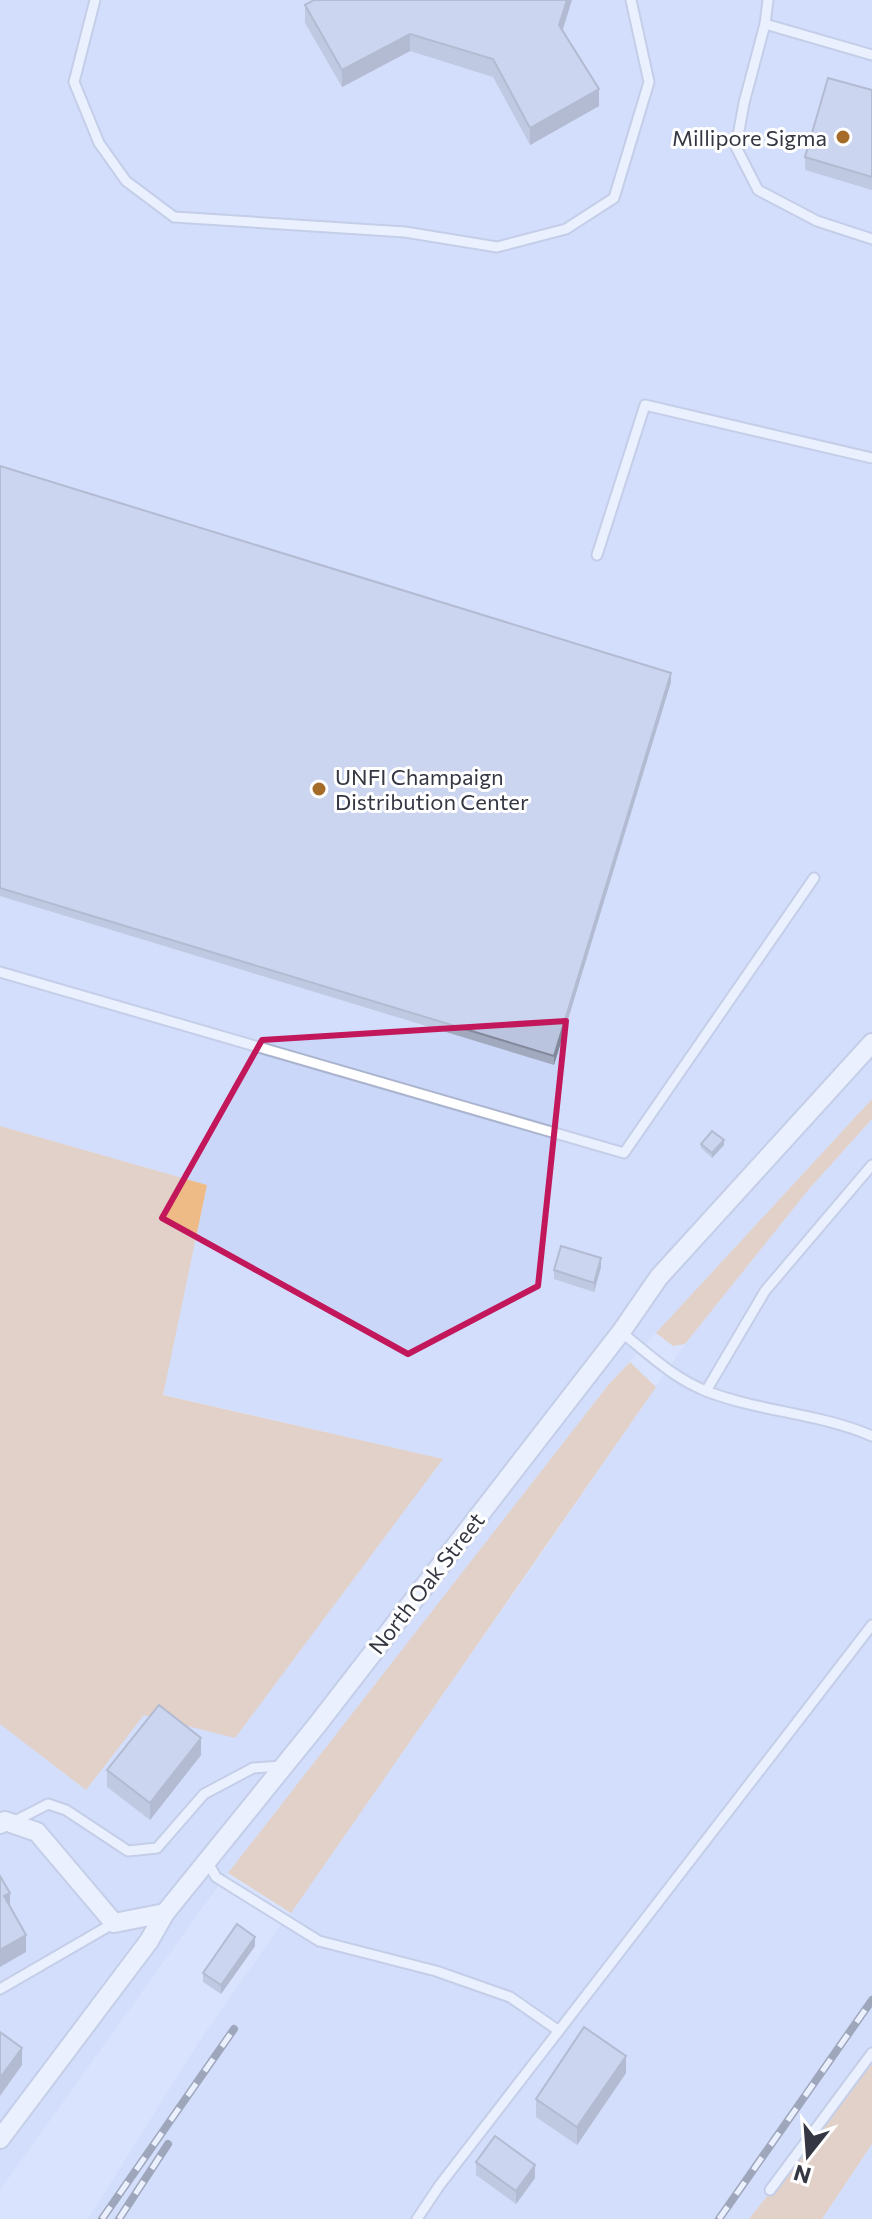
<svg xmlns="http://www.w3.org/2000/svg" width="872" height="2219" font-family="Commissioner,sans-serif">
<rect width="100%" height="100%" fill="#d9e3fe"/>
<!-- built -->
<g fill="#cbd7f8">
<path d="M0,0h872v1099l-263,285 -391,502 -218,304v-466l86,66 58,-75 299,-256 -281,-65 45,-209 -207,-59z"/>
<path d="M872,1119v940l-19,29 -104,131h-661l112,-179 340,-484 145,-212 124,-155z"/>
<path d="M872,2144v75h-50z"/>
</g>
<!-- green -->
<g fill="#eebb87">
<path d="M872,1099v20l-63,70 -124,155 -12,2 -17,-13z"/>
<path d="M0,1126l207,59 -44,210 280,64 -208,279 -91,-23 -58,75 -86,-66z"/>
<path d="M630,1362l26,25 -365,526 -63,-40 381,-489z"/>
<path d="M872,2059v85l-50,75h-73l104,-131z"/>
</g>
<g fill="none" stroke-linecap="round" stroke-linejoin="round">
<!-- service casing -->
<g stroke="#abb4ce" stroke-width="13">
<g id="service">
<path d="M95,0l-21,82 25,61 27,38 48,36 231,15 92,15 69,-18 48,-31 35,-116 -18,-82"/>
<path d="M768,0l-3,24 -21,79 -8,44 22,43 59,31 55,18"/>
<path d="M765,24l107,31"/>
<path d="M597,555l48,-150 227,53"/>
<path d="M0,972l624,181 190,-275"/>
<path d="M621,1332c28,22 52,46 85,59 54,21 113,22 166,45"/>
<path d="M706,1391l59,-100 107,-126"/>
<path d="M13,1822l35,-18 18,6 62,41 29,-3 47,-54 49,-26 28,-2"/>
<path d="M207,1861l9,16 103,64 117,30 74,26 49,34"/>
<path d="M0,1989l114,-66"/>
<path d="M770,2190l102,-137"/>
<path d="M417,2219l22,-33 433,-561"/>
</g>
</g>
<!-- minor casing -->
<g stroke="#abb4ce" stroke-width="22">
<g id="minor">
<path d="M0,1824l5,-3 32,11 77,91 51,-10"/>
<path d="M0,2139l149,-198 16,-28 152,-188 304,-393 38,-55 213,-234"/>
</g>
</g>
<!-- service -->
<use href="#service" stroke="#fff" stroke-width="9"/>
<!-- minor -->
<use href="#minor" stroke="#fff" stroke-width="18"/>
<!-- rail casing -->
<g stroke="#585c6b" stroke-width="8">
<g id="rail">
<path d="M102,2219l132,-190"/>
<path d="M119,2219l49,-75"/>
<path d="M719,2219l153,-219"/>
</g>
</g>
<!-- rail -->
<use href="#rail" stroke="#fff" stroke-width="5" stroke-dasharray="15" stroke-linecap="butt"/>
</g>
<!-- wall -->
<g fill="#a1a9bf">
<path d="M305,5l258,25 36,76 -69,39 -37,-68 -83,-26 -68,36 -37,-64z"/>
<path d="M872,90v100l-67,-20v-13z"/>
<path d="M0,466l671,216 -117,383 -554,-169z"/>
<path d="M701,1144l23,1 -12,13 -11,-10z"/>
<path d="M601,1267l-7,25 -40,-13v-9z"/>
<path d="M201,1755l-51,65 -43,-33v-17z"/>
<path d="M255,1946l-34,48 -18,-12v-9z"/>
<path d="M626,2073l-49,72 -41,-28v-18z"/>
<path d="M476,2162l59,16 -19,26 -40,-29z"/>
</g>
<!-- shaded-wall -->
<g fill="#83899b">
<path d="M567,0h5l-13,42v-17z"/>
<path d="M410,34v17l-68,36v-17z"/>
<path d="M599,89v17l-69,39v-17z"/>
<path d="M671,673v9l-117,383v-9z"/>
<path d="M724,1140v5l-12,13v-5z"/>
<path d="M601,1258v9l-7,25v-9z"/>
<path d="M201,1738v17l-51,65v-17z"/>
<path d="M10,1893v17l-6,-14z"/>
<path d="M26,1935v17l-26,15v-17z"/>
<path d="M255,1937v9l-34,48v-9z"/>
<path d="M22,2048v17l-22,31v-18z"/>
<path d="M626,2056v17l-49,72v-18z"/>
<path d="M535,2165v13l-19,26v-13z"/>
</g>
<!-- building -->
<g fill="#bbc4de" stroke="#83899b" stroke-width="2">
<path d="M314,0h253l-8,25 40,64 -69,39 -37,-69 -83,-25 -68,36 -37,-65z"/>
<path d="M828,78l44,12v87l-67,-20z"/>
<path d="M0,466l671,207 -117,383 -554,-168z"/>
<path d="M712,1131l12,9 -12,13 -11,-9z"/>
<path d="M561,1246l40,12 -7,25 -40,-13z"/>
<path d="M159,1705l42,33 -51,65 -43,-33z"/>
<path d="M0,1876l10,17 -6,3 22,39 -26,15z"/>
<path d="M237,1924l18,13 -34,48 -18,-12z"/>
<path d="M584,2027l42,29 -49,71 -41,-28z"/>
<path d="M0,2032l22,16 -22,30z"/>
<path d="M495,2136l40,29 -19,26 -40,-29z"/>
</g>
<!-- marked area -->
<path d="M0 0H872V2219H0ZM566,1021l-28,265 -130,68 -246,-136 100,-178z" fill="#d9e3fe" fill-opacity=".55" fill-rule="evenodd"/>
<path fill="none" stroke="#c2185b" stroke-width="6" stroke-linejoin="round" d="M566,1021l-28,265 -130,68 -246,-136 100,-178z"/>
<!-- markers -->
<g fill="#a46b29" stroke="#fff" stroke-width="3">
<circle cx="843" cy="137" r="8"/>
<circle cx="319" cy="789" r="8"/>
</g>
<g text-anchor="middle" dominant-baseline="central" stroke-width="6" stroke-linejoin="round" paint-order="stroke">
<!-- poi labels -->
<g font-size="22" fill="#343742" stroke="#fff" text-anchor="end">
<text x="827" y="137">Millipore Sigma</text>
<text x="335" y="776" text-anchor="start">UNFI Champaign<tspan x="335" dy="25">Distribution Center</tspan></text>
</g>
<!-- street labels -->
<g font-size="22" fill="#343742" stroke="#fff">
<text transform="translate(426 1583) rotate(-52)">North Oak Street</text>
</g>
</g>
<!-- north arrow -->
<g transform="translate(808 2155) rotate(197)" stroke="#ffffff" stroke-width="6" paint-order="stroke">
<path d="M0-6L14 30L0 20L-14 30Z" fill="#343742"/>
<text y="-12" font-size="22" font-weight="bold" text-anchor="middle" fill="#343742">N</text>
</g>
</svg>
